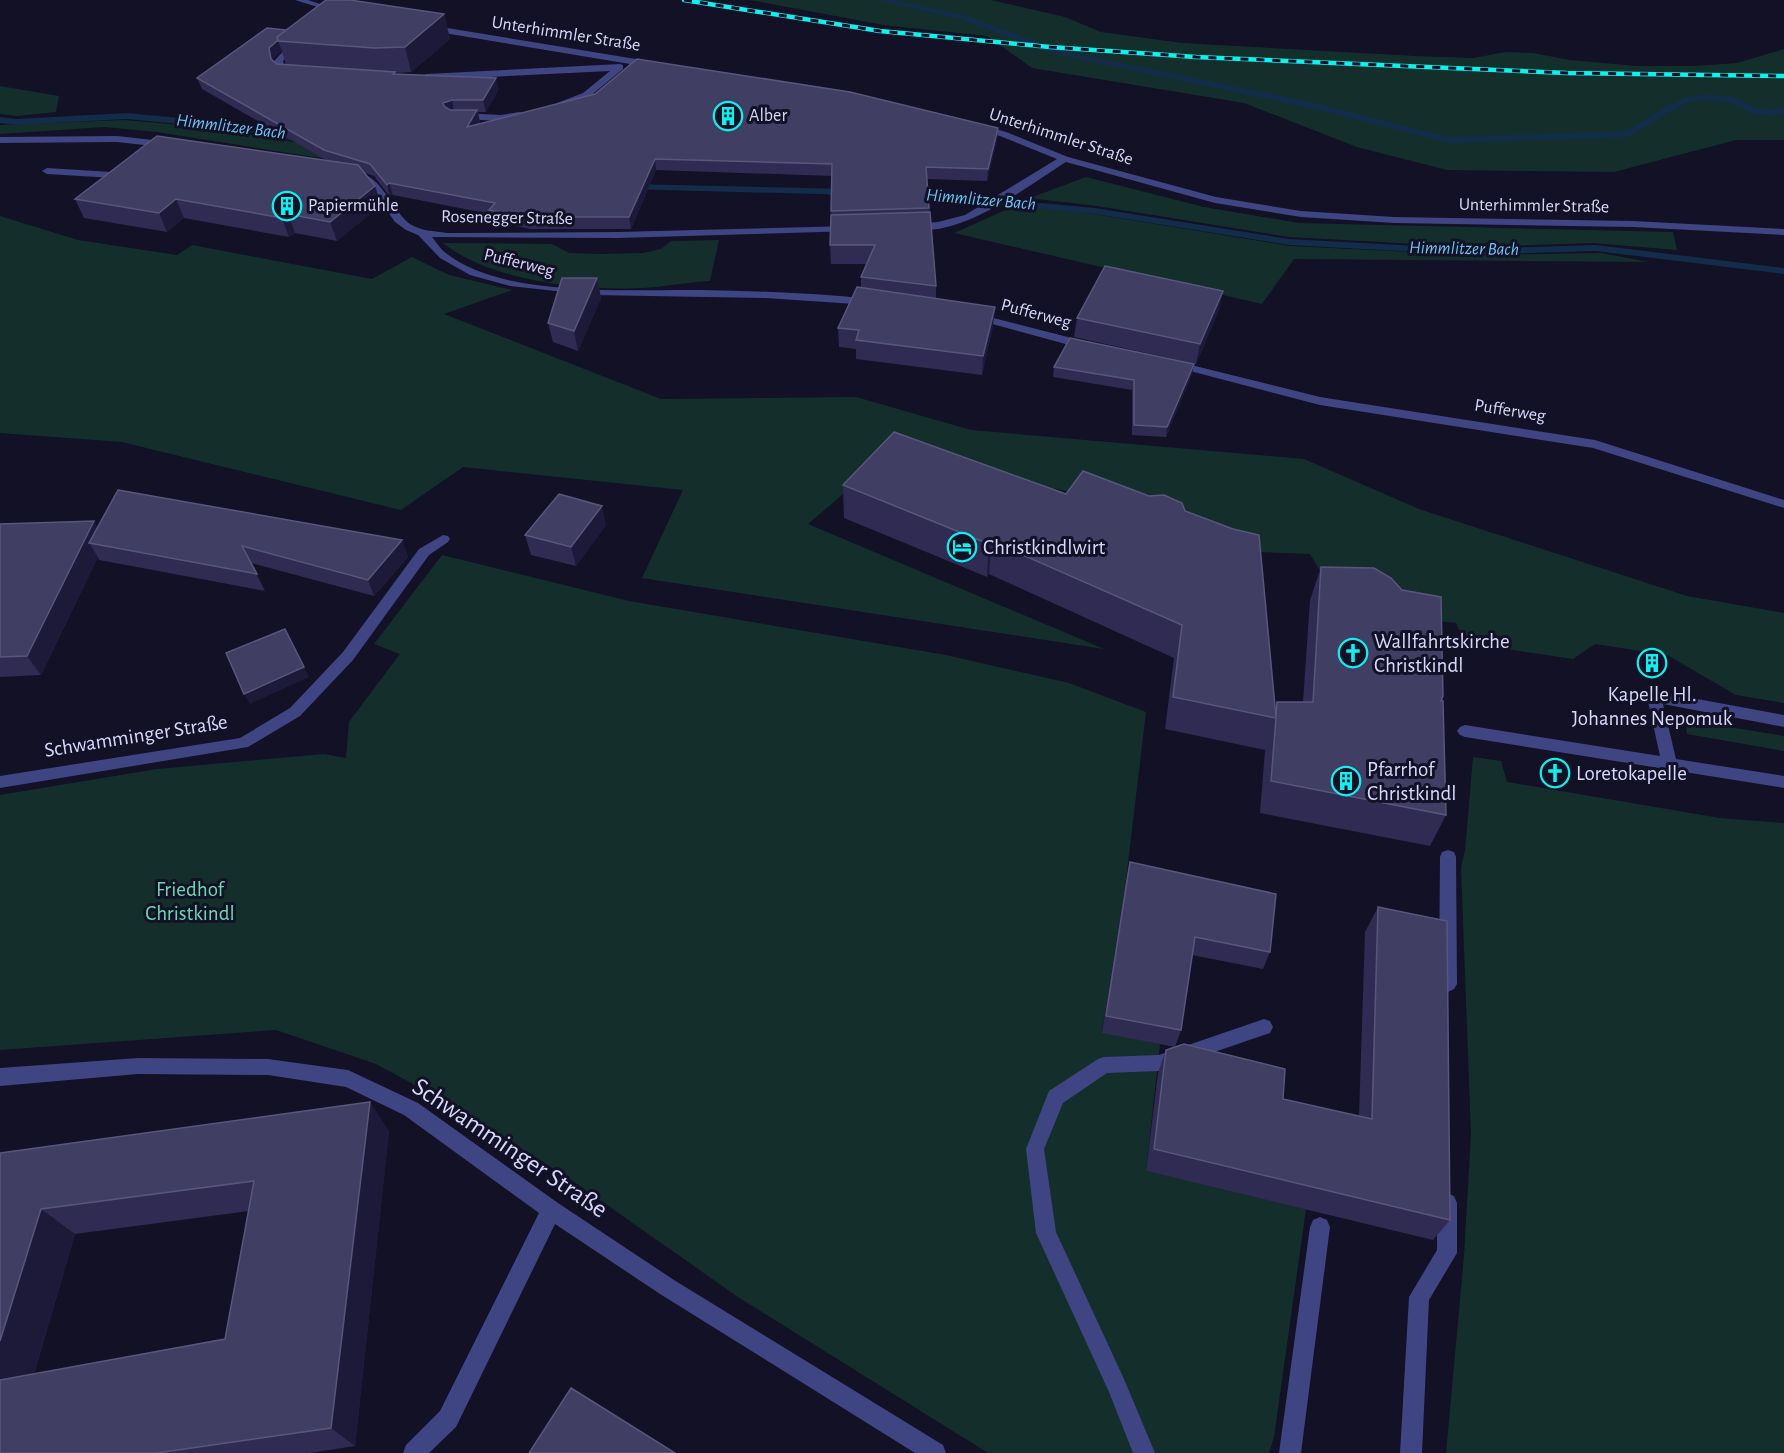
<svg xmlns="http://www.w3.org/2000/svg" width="1784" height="1453" font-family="'Alegreya Sans',sans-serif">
<rect width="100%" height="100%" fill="#121126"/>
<!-- green -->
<g fill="#142f2b">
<path d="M750,0h241l74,17 36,15 81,11 233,13 59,2 31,-6 28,1 37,7 66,6h59l42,-3 47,-14v91h-48l-122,32 -167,-2 -90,-23 -113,-44 -212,-35 -45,-32 -104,-11z"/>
<path d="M0,86l59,10 -3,16 -39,4 -17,-2z"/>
<path d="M124,120l91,8 96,17 73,23 -227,-36 -52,-5 -105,7v-9z"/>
<path d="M1086,177l118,30 95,16 374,9 4,18 -84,-7 -121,4 -183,-10 -192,-31 -67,-8z"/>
<path d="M1017,205l77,9 196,32 183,9 128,-2 48,9 -355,-3 -32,45 -308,-71z"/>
<path d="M0,216l78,24 99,15 15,-10 180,34 40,-22 37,18 63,15 -68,24 217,85 195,-2 115,33 333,29 115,50 268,87 97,17v90l-48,-8 -69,-40 -72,-11 -22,15 -107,-16 -10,-20 -54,-6 -73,-31 -19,-32 -79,-3 -108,-48 -233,-49 -82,70 296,125 -462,-71 41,-88 -220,-23 -62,43 -279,-68 -122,-9z"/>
<path d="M719,240l-9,41c-23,1 -45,6 -68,7 -60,3 -152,-7 -199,-45l109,1 17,9 33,1 41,-1 18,-4 10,-8z"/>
<path d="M442,555l187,46 317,54 123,28 77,29 -20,168 -24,152 58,12 -14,127 160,38 -32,228 -5,16h-281l-250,-156 -168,-118 -113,-71 -81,-44 -100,-34 -276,20v-255l157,-26 167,-15 22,4 3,-36 51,-68 -26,-10z"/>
<path d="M1685,720l99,16v15l-97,-17z"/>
<path d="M1473,757l28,4 6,21 213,36 64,5v630h-338l18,-197 7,-122 -10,-267 4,-16z"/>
</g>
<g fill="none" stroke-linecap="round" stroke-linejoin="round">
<!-- stream -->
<g fill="#122c49" fill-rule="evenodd">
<path d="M877,0h16l72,15 94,35 256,53 134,34 178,-6 40,-25 20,-9 18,-3 28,3 24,11 15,2 12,-3v6l-12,3 -17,-2 -27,-12 -23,-2 -13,1 -19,9 -44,27 -180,6 -134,-34 -261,-55 -94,-35z"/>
<path d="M127,113l95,9 84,17 -5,3 -79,-14 -95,-9 -111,6 -16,-2v-6l16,2z"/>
<path d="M630,184l222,5 5,3 -5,3 -226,-6 -1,-2z"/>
<path d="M909,191l186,17 194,31 184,10 123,-4 188,23v6l-188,-23 -123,4 -184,-10 -194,-31 -190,-18 -1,-2z"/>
</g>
<!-- minor -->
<g fill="#3f4482" fill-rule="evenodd">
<path d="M295,0h13l33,11 -4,2z"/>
<path d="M429,25l225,37 4,3 -4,3 -228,-38v-4z"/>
<path d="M295,39l7,2 -19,20 2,7 14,3 -4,3 -17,-2 -4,-11z"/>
<path d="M620,64l3,1v4l-34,28 -29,11 -3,-1v-4l26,-10 27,-22 -184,9 -4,-3 4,-3z"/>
<path d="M519,112l3,1v4l-21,4 -41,-2 -5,-3 5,-3 41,2z"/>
<path d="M978,124l28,8 62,25 148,40 85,14 93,6 239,4 151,8v6l-151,-8 -239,-4 -93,-6 -86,-14 -149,-41c-43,27 -105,77 -159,67v-4l4,-1 27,-2 27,-7 92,-56 -57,-23 -25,-7 -2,-2z"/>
<path d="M117,136l54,6 5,3 -5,3 -54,-6 -117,1v-6z"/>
<path d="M127,167l5,3 -2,2 -17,6 -66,-4 -5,-3 5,-3 65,4z"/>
<path d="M357,174c22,-3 36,38 53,50 11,7 24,7 37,9l171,-1 233,-6 4,1v4l-237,7 -186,-1c5,6 9,13 15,17 59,45 183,35 254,36 57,1 113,3 169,9l6,3 -6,3 -105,-7 -173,-3 -82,-9 -40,-11 -30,-17 -22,-23 -12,-5 -11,-8 -24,-34 -14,-10z"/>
<path d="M974,313l117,30 2,2 -6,3 -14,-2 -103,-28 -2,-2z"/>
<path d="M1175,361l145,36 275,43 189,60v8l-191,-60 -273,-43 -149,-39v-4z"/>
<path d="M443,535l5,1 2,3 -2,3 -19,13 -76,105 -53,56 -52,31 -248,41v-12l240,-38 50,-30 53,-56 76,-103z"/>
<path d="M1654,691l130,24v12l-121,-23 13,55 108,17v12l-319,-51 -5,-2 -3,-4 3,-4 5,-2 195,31 -13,-59z"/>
<path d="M1448,850l6,2 2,5 1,127 -3,5 -6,3 -6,-3 -3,-5 1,-127 2,-5z"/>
<path d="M1264,1019l6,2 3,6 -3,6 -6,2 -105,36 -52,2 -44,30 -19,46 12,83 68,147 31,74h-22l-24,-61 -73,-159 -10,-84 23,-58 49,-32 6,-2 55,-2z"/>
<path d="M138,1058l130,1 80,11 70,33 140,100 116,77 269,165 3,8h-31l-255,-159 -105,-70 -99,203 -27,26h-26l3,-8 34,-34 99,-198 -135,-98 -58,-28 -78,-12 -130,-1 -138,12v-18z"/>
<path d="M1447,1193l7,3 3,7v50l-28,47 -7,153h-22l9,-156 28,-47v-47l3,-7z"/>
<path d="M1320,1217l7,3 3,7 -29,226h-22l31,-226 3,-7z"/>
</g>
<!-- rail casing -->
<g stroke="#10f0ee" stroke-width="4.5">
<path id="rail" d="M684,0l196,31 170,16 146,10 371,16 217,3"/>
</g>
<!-- rail -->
<use href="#rail" stroke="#121126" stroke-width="3" stroke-dasharray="8" stroke-linecap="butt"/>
</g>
<!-- wall -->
<g fill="#2f2b52" fill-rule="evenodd">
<path d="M444,14l6,25 -39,33 -15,1v1l103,15 -13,23h-8l2,10 -1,2 519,4 -1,12 -10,41 -60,-2 9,107v12l57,28 -11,49 -126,-16v-10l-17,-2 -1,-19 23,-41v-10l6,-13h-36l-1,-19 2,-69 -176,-6 -25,59h-100l-39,-7 -2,-8 -97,-19 -3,2 -16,-21 -9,-3 10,13 6,19 -44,36 -42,-8 -6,4 -105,-19 -17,14 -83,-14 -9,-19 251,-39 -124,-71 -5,-11 89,-48zM282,51l4,14 -9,-1 -4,-3v-2z"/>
<path d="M597,278l4,20 -23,53 -25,-9 -5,-19z"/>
<path d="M1219,310l-23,54 -122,-27 3,-19z"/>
<path d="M1194,364l-2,10 -26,63 -34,-2v-45l-79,-13 1,-10z"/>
<path d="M843,485l223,9 119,17 90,197 2,-6h26l7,-102 11,-33 120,134 5,114 -16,31 -170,-33 5,-63 -100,-21 9,-71 -185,-84 -2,3 -143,-59z"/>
<path d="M0,524l402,16 6,17 -34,39 -123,-33 14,28 -166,-31 -1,-3 -57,118 -41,2z"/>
<path d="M606,525l-30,41 -45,-11 -6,-20z"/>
<path d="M1130,862l140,90 -7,17 -71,-14 -11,75 -6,17 -73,-14 24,-153z"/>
<path d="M1378,907l72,313 -17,20 -287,-69 12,-98 8,-23 117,49 76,17 6,-184z"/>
<path d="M389,1131l-34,315 -45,7h-310v-300zM249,1211l-24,128 -191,35 41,-140z"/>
</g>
<!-- shaded-wall -->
<g fill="#1c1939">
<path d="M444,14l6,25 -39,33 -6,-25z"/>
<path d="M288,31l-10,10 4,10 -9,8 2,11 -4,-11 -2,-11z"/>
<path d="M496,78l3,11 -13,23 -3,-12z"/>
<path d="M452,100l2,11 -10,-5 -1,-3z"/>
<path d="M477,110l3,12 -10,16 -3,-11z"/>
<path d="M998,128l-1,12 -10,41 1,-12z"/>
<path d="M655,159l1,11 -25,59 -2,-12z"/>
<path d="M389,183l4,12 -3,2 -3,-12z"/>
<path d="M375,186l6,19 -44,36 -7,-19z"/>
<path d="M176,199l8,19 -17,14 -8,-19z"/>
<path d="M288,214l7,19 -6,4 -7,-19z"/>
<path d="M597,278l4,20 -23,53 -4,-20z"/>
<path d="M1223,291l-4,19 -23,54 4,-20z"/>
<path d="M995,307l-2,19 -11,49 1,-19z"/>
<path d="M1194,364l-2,10 -26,63 1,-10z"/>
<path d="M602,506l4,19 -30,41 -5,-19z"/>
<path d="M94,521l11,19 -16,3 9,14 -57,118 -14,-19z"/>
<path d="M402,540l6,17 -34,39 -6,-16z"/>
<path d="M991,541l-2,33 -2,3 2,-33z"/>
<path d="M304,667l5,10 -59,27 -6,-10z"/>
<path d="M370,1102l19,29 -34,315 -24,-18z"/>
<path d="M41,1209l34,25 -50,169 -25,-13v-49z"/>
</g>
<!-- building -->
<g fill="#413e64" stroke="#59567c" stroke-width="1.5">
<path d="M326,0h24l94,14 -39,33 -31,1 -96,-7 -1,-4z"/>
<path d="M267,28l19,2 -9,7 1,3 -9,8 2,11 6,5 118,8 -2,2 103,4 -13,22h-31l-9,3 1,3 6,4h27l-10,17 128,-33 42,-35 213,33 148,36 -10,41 -62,-2 3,41 -98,3 1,-47 -177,-5 -26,58h-100l-40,-7 6,-7 -106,-20 -2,2 -17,-21 -46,-14 -127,-72z"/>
<path d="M157,136l201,29 17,21 -45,36 -42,-8 -6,4 -106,-19 -17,14 -84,-14z"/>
<path d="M930,212l6,74 -75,-9 14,-32h-45l1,-30z"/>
<path d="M1105,266l118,25 -23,53 -123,-26z"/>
<path d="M562,278h35l-23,53 -26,-8z"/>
<path d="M857,287l138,20 -12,49 -127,-16 3,-10 -21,-2z"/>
<path d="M1070,338l124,26 -27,63 -33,-2v-45l-80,-13z"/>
<path d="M894,432l172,62 17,-23 66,25 15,-1 18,8 3,8 48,18 26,6 17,182 1,-15h36l8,-135 53,1 17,10 11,12 39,7 2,99 -2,5h2l3,114 -175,-34 5,-63 -103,-21 9,-72 -191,-84 -2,3 -146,-59z"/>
<path d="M118,490l284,50 -34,40 -126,-34 15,28 -168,-31z"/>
<path d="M559,494l43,12 -31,41 -46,-12z"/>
<path d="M94,521l-67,135 -27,1v-133z"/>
<path d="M285,629l19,38 -60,27 -18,-41z"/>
<path d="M1130,862l146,32 -6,58 -75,-15 -14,93 -75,-14z"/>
<path d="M1378,907l69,14 3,299 -296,-71 12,-99 18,-6 101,25 -2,30 89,20z"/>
<path d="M370,1102l-39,326 -174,25h-157v-73l225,-41 29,-158 -213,28 -41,132v-188z"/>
<path d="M571,1388l104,65h-146z"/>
</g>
<!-- icons -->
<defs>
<g id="building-ring" transform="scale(1.5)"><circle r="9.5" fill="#121126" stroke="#10f0ee" stroke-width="1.5"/><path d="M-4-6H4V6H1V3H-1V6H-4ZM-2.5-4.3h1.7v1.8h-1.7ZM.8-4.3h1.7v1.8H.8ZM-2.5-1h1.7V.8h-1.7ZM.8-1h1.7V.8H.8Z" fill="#10f0ee"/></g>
<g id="hotel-ring" transform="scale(1.5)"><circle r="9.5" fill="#121126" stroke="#10f0ee" stroke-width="1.5"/><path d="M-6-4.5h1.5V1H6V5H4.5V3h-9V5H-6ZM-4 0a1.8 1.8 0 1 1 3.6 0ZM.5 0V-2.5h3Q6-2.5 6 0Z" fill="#10f0ee"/></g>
<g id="church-ring" transform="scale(1.5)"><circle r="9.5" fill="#121126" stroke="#10f0ee" stroke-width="1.5"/><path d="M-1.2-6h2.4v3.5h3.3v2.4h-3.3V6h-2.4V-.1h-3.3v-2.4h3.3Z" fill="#10f0ee"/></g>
</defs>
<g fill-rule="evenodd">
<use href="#building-ring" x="728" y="116"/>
<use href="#building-ring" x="287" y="206"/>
<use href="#hotel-ring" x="962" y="547"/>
<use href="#church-ring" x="1353" y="653"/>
<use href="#building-ring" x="1652" y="663"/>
<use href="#church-ring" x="1555" y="773"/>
<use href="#building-ring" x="1346" y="781"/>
</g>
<g text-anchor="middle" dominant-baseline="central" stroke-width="6" stroke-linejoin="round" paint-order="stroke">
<!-- far-street labels -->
<g font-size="18" fill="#d8d8fd" stroke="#121126">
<text transform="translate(566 34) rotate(9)">Unterhimmler Straße</text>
<text transform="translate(1061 137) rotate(18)">Unterhimmler Straße</text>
<text transform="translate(1534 206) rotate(1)">Unterhimmler Straße</text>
<text transform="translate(507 218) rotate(1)">Rosenegger Straße</text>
<text transform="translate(519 263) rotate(14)">Pufferweg</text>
<text transform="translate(1036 314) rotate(15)">Pufferweg</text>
<text transform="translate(1510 411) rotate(9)">Pufferweg</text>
</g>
<!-- far-poi labels -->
<g font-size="18" fill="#d8d8fd" stroke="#121126" text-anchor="start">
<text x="749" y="116">Alber</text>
<text x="308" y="206">Papiermühle</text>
</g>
<!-- far-water labels -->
<g font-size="18" font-style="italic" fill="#6cc5f6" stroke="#121126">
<text transform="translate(231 127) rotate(7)">Himmlitzer Bach</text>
<text transform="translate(981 200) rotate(5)">Himmlitzer Bach</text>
<text transform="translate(1464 249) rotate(1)">Himmlitzer Bach</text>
</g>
<!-- poi labels -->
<g font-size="21" fill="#d8d8fd" stroke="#121126" text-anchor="start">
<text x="983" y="547">Christkindlwirt</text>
<text x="1374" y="641">Wallfahrtskirche<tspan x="1374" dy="24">Christkindl</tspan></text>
<text x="1652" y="694" text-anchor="middle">Kapelle Hl.<tspan x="1652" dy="24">Johannes Nepomuk</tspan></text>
<text x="1367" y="769">Pfarrhof<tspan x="1367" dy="24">Christkindl</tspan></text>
<text x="1576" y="773">Loretokapelle</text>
</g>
<!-- street labels -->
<g font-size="21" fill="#d8d8fd" stroke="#121126">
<text transform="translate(136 736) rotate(-9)">Schwamminger Straße</text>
</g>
<!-- park labels -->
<g font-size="21" fill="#68d9b0" stroke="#121126">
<text x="190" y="889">Friedhof<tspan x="190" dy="24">Christkindl</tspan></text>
</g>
<!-- near-street labels -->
<g font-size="26" fill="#d8d8fd" stroke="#121126">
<text transform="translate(510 1148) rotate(34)">Schwamminger Straße</text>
</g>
</g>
</svg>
